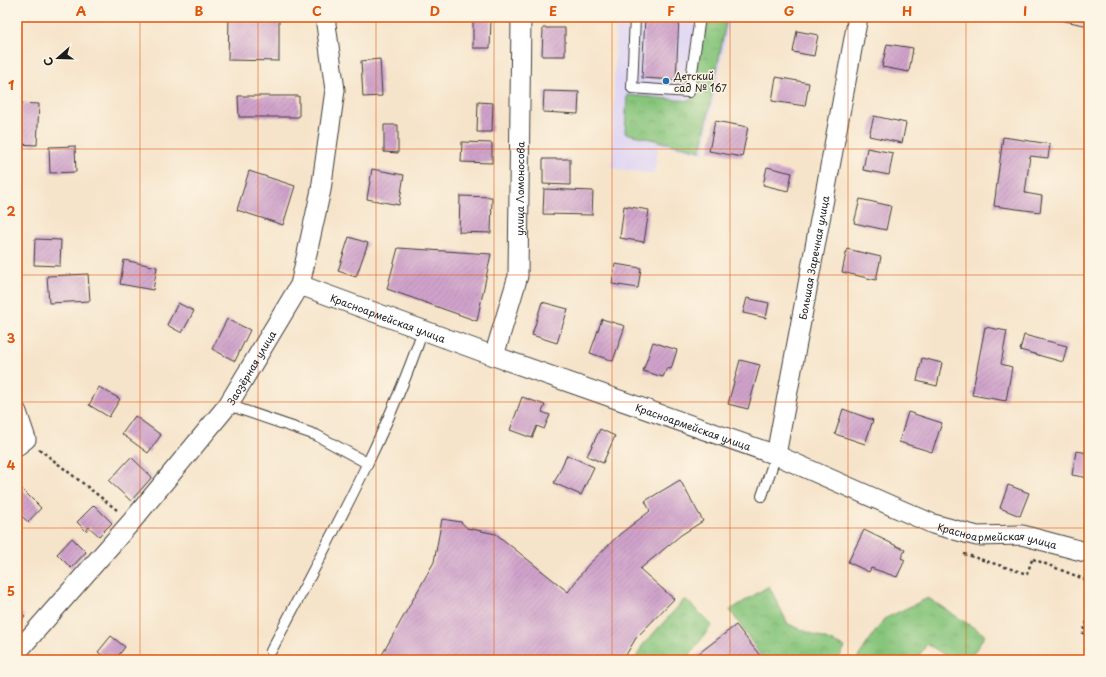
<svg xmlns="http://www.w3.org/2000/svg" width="1106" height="677" font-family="'Playpen Sans',sans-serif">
<defs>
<pattern id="grass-tufts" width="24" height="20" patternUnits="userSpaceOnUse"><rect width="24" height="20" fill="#87c57c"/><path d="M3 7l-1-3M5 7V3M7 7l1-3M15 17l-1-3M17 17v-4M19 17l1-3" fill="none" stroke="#74a96b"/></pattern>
<pattern id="park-crowns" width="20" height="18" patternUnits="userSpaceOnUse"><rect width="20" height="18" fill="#87c57c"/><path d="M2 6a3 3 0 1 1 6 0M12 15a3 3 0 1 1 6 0" fill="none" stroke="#74a96b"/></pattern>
<pattern id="building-hatch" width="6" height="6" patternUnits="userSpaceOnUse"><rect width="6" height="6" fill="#cfa2ca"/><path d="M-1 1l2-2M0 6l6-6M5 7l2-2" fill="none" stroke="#b18bad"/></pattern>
</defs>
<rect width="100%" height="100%" fill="#fcf5e5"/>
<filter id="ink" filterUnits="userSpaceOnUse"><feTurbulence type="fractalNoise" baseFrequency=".025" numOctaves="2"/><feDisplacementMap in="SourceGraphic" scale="8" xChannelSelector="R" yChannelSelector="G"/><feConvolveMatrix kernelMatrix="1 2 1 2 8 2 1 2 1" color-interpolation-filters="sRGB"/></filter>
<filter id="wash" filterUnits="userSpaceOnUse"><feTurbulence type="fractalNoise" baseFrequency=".012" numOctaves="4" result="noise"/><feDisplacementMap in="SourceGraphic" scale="16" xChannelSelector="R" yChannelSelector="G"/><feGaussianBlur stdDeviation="0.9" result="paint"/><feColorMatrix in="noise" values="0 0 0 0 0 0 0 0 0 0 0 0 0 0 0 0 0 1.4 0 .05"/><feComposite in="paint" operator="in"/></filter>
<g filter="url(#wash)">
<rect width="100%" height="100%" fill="#f6e4ca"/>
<!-- built -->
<path fill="#dfd5f5" d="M616,17h114l-26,137 -45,-10 -5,30 -42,-6z"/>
<!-- grass -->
<path fill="url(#grass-tufts)" stroke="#52704c" d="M928,598l57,37 -16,25h-16l-26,-16 -11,16h-60l28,-41z"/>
<!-- park -->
<g fill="url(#park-crowns)" stroke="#52704c">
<path d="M703,17h24l-26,134 -76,-18 2,-38 64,6z"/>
<path d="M769,586l19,38 57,23 -7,13h-74l-34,-50z"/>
<path d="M685,599l27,26 -26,35h-51l7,-14z"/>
</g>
<g id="blocks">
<!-- building -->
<g fill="url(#building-hatch)">
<path d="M229,17h50v44l-51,-1z"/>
<path d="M645,17h34l-3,63 -34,-2z"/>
<path d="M1050,17h39v9l-39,-8z"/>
<path d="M473,20h18l-1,28h-17z"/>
<path d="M543,28h22v28h-23z"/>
<path d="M797,31l21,4 -4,21 -21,-4z"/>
<path d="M887,44l26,4 -4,24 -27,-5z"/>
<path d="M380,59l2,37 -19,1 -2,-36z"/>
<path d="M776,77l33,6 -4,23 -33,-5z"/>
<path d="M544,91l35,1 -1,22 -35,-2z"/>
<path d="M238,96h61v21h-60z"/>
<path d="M478,102l15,1 -1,29h-15z"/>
<path d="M17,103l22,1 -2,41 -20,-1z"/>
<path d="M874,116l32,7 -4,20 -33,-7z"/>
<path d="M715,121l33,6 -6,30 -33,-6z"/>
<path d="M384,125h14v28l-14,-1z"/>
<path d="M1003,137l47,7 -2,14 -18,-2 -5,37 17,3 -2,16 -46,-6z"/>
<path d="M462,142l30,1v20l-31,-1z"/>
<path d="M75,146l1,26 -26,1 -1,-26z"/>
<path d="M867,148l26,5 -4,22 -26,-5z"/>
<path d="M543,159h27v26l-27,-1z"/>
<path d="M767,167l25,6 -4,18 -25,-6z"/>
<path d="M372,169l32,6 -5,30 -32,-6z"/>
<path d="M249,171l46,15 -12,39 -46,-15z"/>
<path d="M544,189l49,2 -1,24 -49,-1z"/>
<path d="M460,196l32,1 -1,36 -32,-1z"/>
<path d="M860,199l31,7 -5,24 -32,-7z"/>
<path d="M624,206l25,4 -5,32 -24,-4z"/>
<path d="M349,237l19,6 -12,34 -18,-6z"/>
<path d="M35,239l26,1 -1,26 -26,-1z"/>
<path d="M398,248l93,6 -14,67 -90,-32z"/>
<path d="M847,249l34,8 -5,23 -34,-8z"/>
<path d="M124,260l33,7 -4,23 -33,-6z"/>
<path d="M615,264l26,4 -3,20 -26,-4z"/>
<path d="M88,274l2,27 -41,2 -2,-27z"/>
<path d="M747,298l22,5 -3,15 -23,-5z"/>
<path d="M542,302l26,7 -11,34 -25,-8z"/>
<path d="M178,303l16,8 -12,22 -15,-8z"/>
<path d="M227,319l23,11 -15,31 -23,-12z"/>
<path d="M602,319l23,7 -12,35 -23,-8z"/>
<path d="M985,327l22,4 -6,33 11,3 -6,34 -34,-6z"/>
<path d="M1024,335l43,11 -4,16 -43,-12z"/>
<path d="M653,342l24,8 -6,19 -4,-1 -4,9 -20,-6z"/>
<path d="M922,358l20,5 -5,23 -20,-5z"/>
<path d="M740,360l20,5 -12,44 -20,-5z"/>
<path d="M99,387l21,12 -11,18 -20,-12z"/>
<path d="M522,397l23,8 -3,7 8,3 -6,14 -7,-3 -5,12 -22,-8z"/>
<path d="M843,409l30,11 -8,24 -30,-10z"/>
<path d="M908,412l34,11 -10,29 -33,-10z"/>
<path d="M135,416l26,19 -13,18 -26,-19z"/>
<path d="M600,429l15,7 -12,27 -16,-7z"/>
<path d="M1076,451l13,2v25l-17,-3z"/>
<path d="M567,455l27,12 -13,28 -27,-12z"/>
<path d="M131,457l21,20 -21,24 -22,-20z"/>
<path d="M680,480l23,41 -22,14 -41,34 34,30 -38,39 -13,22h-244l55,-98 8,-43 19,3 6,6 29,6 72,58 19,-26 33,-32 30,-23 -5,-10z"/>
<path d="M1008,485l21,8 -9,23 -20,-8z"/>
<path d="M21,488l20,20 -13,14 -11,-10v-20z"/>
<path d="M94,505l18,18 -13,13 -10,-9 -3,4 -9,-9z"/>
<path d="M864,530l41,20 -4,8 4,2 -8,17 -26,-9 -2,4 -21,-10z"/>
<path d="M72,538l14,14 -15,16 -14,-14z"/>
<path d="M17,608l8,8 -8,9z"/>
<path d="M736,625l25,32 -4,3h-67z"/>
<path d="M111,636l14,11 -10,13h-7l-10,-8z"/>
</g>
</g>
</g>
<g filter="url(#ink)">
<use href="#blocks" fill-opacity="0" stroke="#3d3a36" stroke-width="1"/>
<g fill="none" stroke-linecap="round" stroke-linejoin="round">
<!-- service casing -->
<g stroke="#3d3a36" stroke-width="12">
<g id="service">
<path d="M635,17l-3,71 57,4 11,-75"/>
<path d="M228,405l88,30 51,28"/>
<path d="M762,496l14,-41"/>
<path d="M271,651c54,-104 114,-210 152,-321"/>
</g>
</g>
<!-- minor casing -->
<g stroke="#3d3a36" stroke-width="21">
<g id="minor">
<path id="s1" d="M300,285l194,71 282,99 157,69 44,12 45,-1 67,18"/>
<path id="s2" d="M494,356l24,-80 3,-259"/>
<path d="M17,412l9,27 -9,7"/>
<path id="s3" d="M776,455l82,-438"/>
<path id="s4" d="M17,652l115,-131 96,-116 72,-120 21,-95 14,-100 -10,-73"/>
</g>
</g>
<!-- path -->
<g stroke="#3d3a36" stroke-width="2.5" stroke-dasharray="3 3" stroke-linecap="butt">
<path d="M39,449l78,61"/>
<path d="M964,554l63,20 6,-17"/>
<path d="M1033,559l56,22"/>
<path d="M1089,616l-6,17 6,3"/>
</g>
<!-- service -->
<use href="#service" stroke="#fff" stroke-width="10"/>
<!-- minor -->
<use href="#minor" stroke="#fff" stroke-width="19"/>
</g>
</g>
<!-- grid -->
<path fill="none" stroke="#de560d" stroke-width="1" stroke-opacity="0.55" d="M140,17v643M258,17v643M376,17v643M494,17v643M612,17v643M730,17v643M848,17v643M966,17v643M17,149h1072M17,275h1072M17,402h1072M17,528h1072"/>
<!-- markers -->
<circle fill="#1f6fb2" stroke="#fcf5e5" stroke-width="1.5" cx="666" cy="81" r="4"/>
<g text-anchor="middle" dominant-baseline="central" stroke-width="3" stroke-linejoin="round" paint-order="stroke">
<!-- poi labels -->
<g font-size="10" fill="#1c1c1c" stroke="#fcf5e5" text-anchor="start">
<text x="674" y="75">Детский<tspan x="674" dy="12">сад № 167</tspan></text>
</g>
<!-- street labels -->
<g font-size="10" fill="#1c1c1c" stroke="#fcf5e5">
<text stroke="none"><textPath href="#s2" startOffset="171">улица Ломоносова</textPath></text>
<text stroke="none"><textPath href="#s3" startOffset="201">Большая Заречная улица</textPath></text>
<text stroke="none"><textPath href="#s1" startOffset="94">Красноармейская улица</textPath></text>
<text stroke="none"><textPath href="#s4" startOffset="369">Заозёрная улица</textPath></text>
<text stroke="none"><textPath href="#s1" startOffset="418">Красноармейская улица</textPath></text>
<text stroke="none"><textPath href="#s1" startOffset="743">Красноармейская улица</textPath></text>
</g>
</g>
<!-- margin -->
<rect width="1106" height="677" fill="none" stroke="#fcf5e5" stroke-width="44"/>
<!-- north arrow -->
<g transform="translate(58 58) rotate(250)" stroke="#fcf5e5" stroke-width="3" paint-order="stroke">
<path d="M0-3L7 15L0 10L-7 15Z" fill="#1c1c1c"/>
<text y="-6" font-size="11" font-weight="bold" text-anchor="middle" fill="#1c1c1c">С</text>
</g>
<rect x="22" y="22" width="1062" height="633" fill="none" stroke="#de560d" stroke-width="1.5"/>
<g font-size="13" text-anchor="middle" font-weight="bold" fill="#de560d">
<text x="81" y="16">A</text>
<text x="199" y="16">B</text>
<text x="317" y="16">C</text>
<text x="435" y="16">D</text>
<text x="553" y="16">E</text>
<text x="671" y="16">F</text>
<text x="789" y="16">G</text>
<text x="907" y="16">H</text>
<text x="1025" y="16">I</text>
<text x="11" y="90">1</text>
<text x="11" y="216">2</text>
<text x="11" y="343">3</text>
<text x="11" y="470">4</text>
<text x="11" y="596">5</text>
</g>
</svg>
